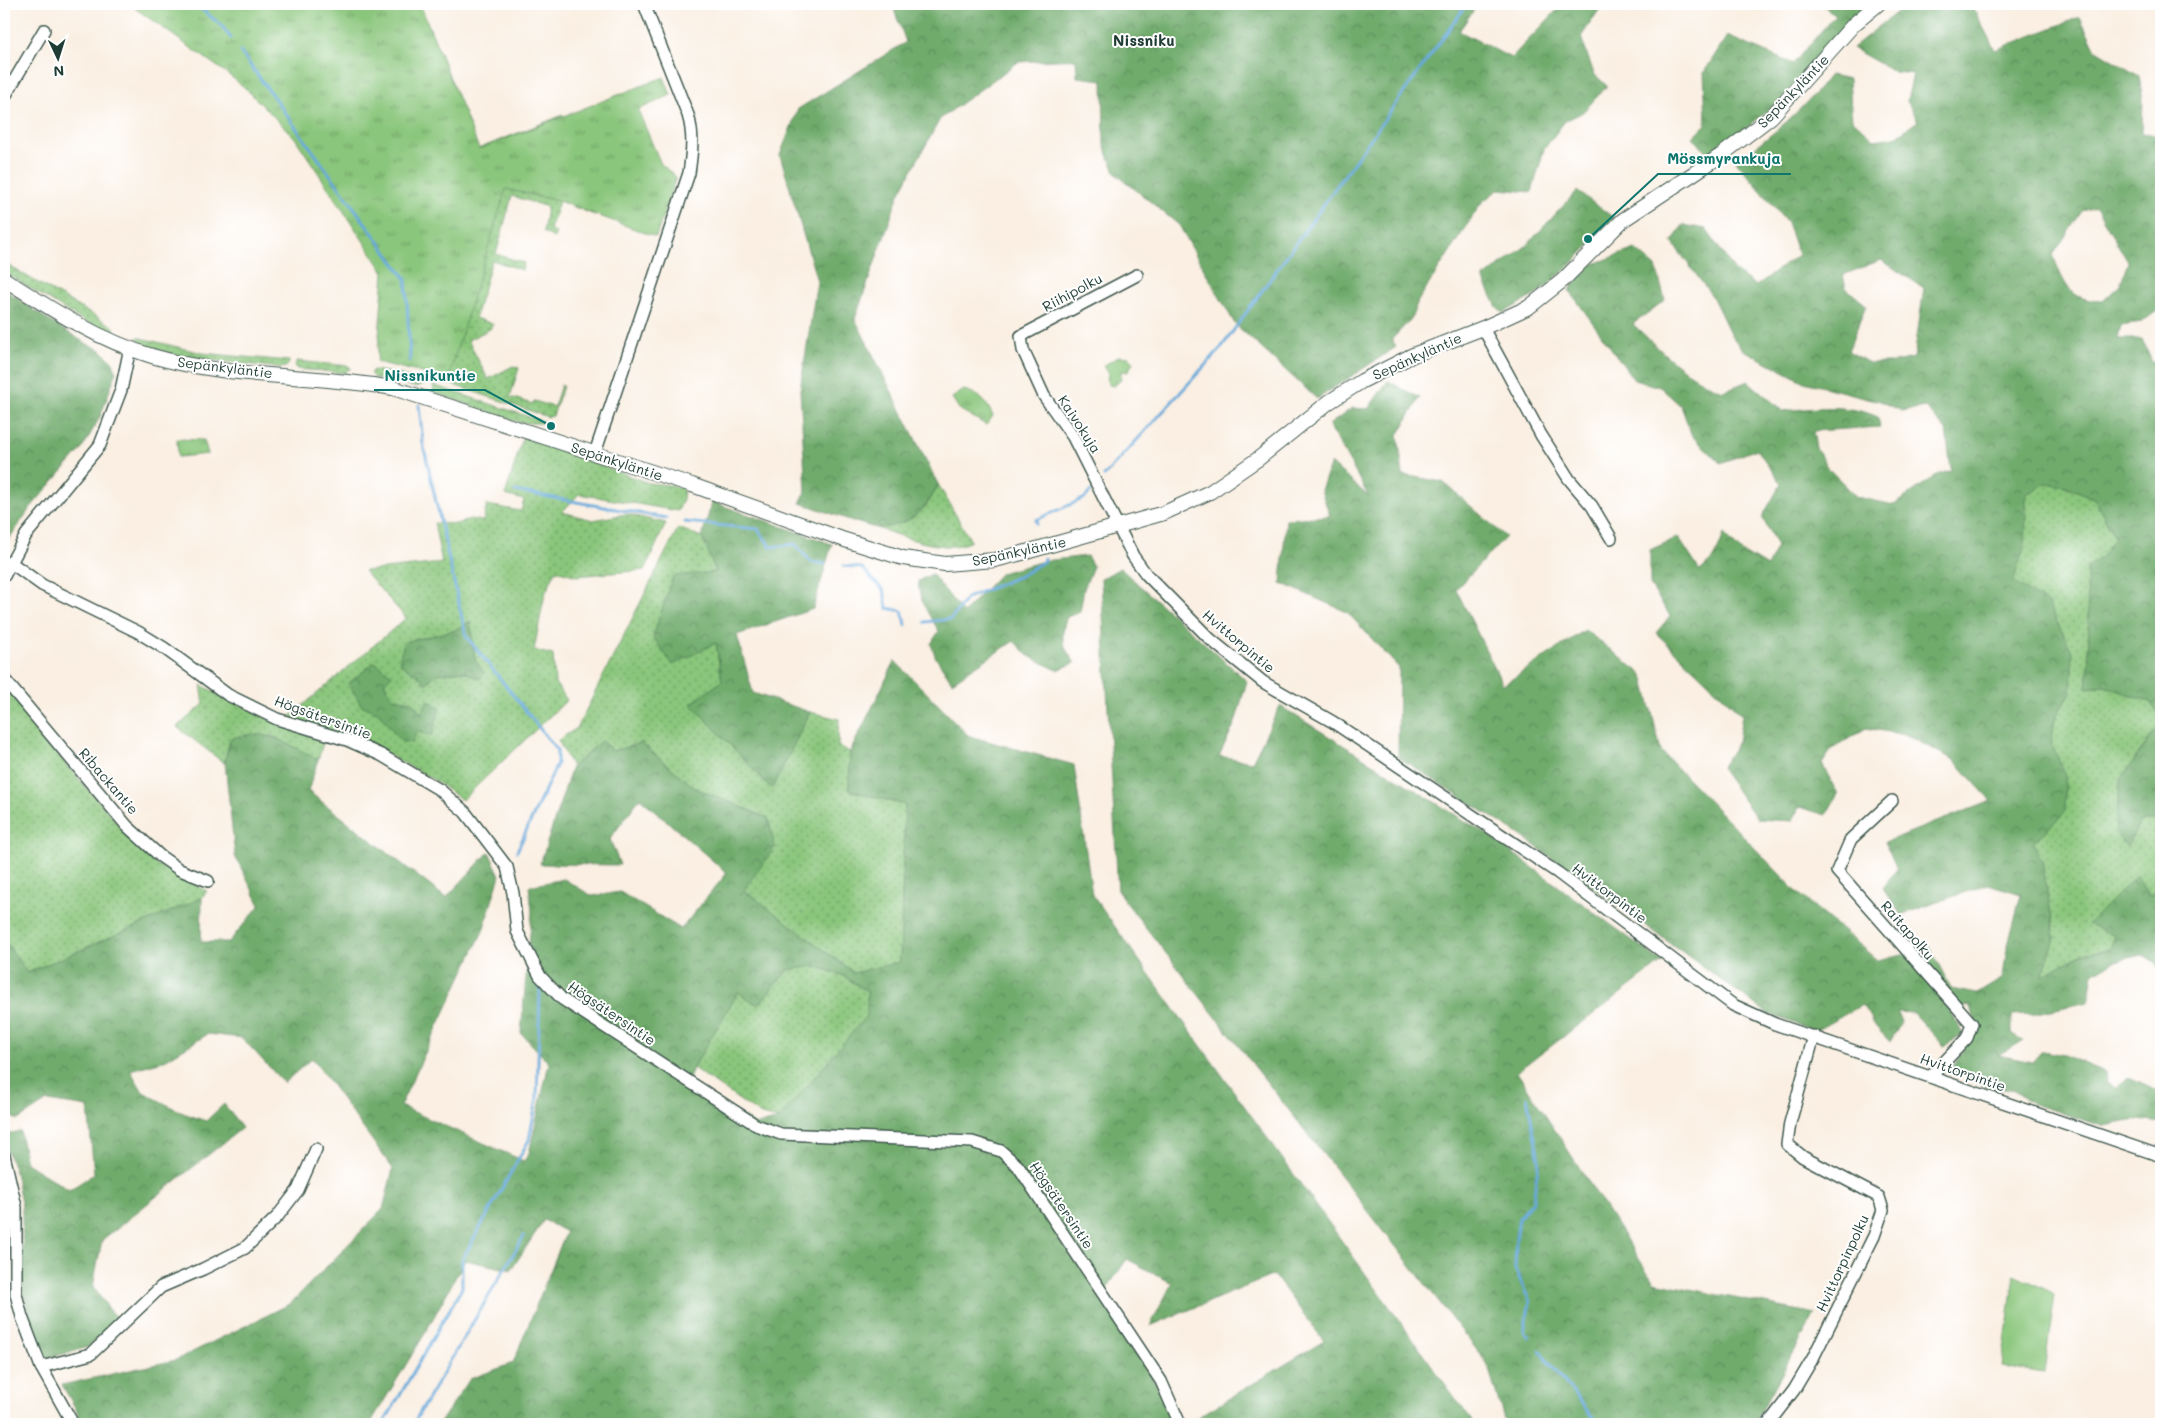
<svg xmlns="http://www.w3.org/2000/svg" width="2165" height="1428" font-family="Mali,sans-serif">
<defs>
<pattern id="grass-dots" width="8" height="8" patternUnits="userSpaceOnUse" patternTransform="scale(1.25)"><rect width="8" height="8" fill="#8ac67c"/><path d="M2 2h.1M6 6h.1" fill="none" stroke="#70a266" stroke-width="1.8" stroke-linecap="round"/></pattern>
<pattern id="forest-crowns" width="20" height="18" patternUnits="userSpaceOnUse" patternTransform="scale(1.25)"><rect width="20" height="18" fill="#6fab6c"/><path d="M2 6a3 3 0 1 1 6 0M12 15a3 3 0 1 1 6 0" fill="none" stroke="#5b8c5a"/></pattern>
<pattern id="park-tufts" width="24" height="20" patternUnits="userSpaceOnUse" patternTransform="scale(1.25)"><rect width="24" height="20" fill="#8ac67c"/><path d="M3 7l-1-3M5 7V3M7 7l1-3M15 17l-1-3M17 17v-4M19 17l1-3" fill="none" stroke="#70a266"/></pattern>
</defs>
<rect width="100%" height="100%" fill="#fff"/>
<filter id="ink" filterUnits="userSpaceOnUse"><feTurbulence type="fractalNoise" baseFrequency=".02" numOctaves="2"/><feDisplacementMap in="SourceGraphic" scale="10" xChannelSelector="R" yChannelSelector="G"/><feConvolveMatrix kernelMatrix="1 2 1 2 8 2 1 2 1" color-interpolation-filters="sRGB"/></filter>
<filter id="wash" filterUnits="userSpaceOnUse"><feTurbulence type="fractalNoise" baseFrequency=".0096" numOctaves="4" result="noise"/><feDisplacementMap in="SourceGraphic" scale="20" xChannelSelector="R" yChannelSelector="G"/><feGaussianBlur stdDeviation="1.12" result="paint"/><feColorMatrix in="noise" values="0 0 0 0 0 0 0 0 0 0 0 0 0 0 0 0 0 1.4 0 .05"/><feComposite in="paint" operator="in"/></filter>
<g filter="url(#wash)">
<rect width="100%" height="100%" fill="#faefe2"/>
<!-- grass -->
<g fill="url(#grass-dots)" stroke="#548258" fill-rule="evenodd">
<path d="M378,4h42l58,145 85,-34 34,101 -38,-15 -9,29 6,2 -2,6 -11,-6 4,-25 -35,-11 -16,58 28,9 -2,7 -30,-10 -17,58 18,6 -3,5 -22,11 20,39 25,-13 6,2 -9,29 23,7 1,-3 20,6 7,-22 2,1 -10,30 -5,1 -112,-38 14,-105z"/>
<path d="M4,263l110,64 1,7 -2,1 -33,-16 -76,-47z"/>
<path d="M137,337l65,16 87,8v2l-3,4 -5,1 -98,-11 -42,-11z"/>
<path d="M297,361l52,5 2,2 -7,5 -47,-4 -2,-4z"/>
<path d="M373,370l26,4 25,10 -9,3 -41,-9 -4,-5z"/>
<path d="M433,385l112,37 1,1h-25l-87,-30z"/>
<path d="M523,437l126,46 20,2 15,4 -1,10 -5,12 -99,-17 -17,18 31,8 33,-6 40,9 -21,47 -68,6 -21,-6 -11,24 -11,56 19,5 2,28 12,17 -105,100 -28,-20 -70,-39 -77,-22 119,-101 -42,-47 78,-8 -8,-40 22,1 14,-5 13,2 4,-16 34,6 3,-11 -19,-5zM470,621l5,39 10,14 -5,4 -17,-7 -27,3 -10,10 -9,-10 -12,-32 51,-12zM375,662l17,36 19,3 10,13 -20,26 -22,-27z"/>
<path d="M2046,483l20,3 29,13 20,39 -12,19 -16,10c0,41 4,80 0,121l18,-2 44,15 12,15v8l-26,34 6,63 20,-1v69l-12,8 -13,-20 -47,47 26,12 -5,13 -28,5 -40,23 13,-39 -13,-77 -9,-18 32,-32v-38l-15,-30 5,-25 16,-26 -58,-110 12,-38 1,-50z"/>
<path d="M938,484l33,57c-23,14 -70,-5 -94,-13 33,-8 47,-11 61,-44z"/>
<path d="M678,528l24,9 14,35v71l6,38 -30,22 80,86 38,-77 29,7 -1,27 12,6 -1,38 56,15 -5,157 -46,11 -111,-83 32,-43 -7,-29 -73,-30 -54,-45 -28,8 -12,-10 -29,26 -14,-27 19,-12z"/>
<path d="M4,685l59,76 88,99 12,8 44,23 -5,7 -175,75 -23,-34z"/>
<path d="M201,685l76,38 47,17 -6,20 -46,-24 -42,3 -6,24 -47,-36 27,-23z"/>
<path d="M814,966l28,9 26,17v23l-89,104 -18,-4 -68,-47 45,-76 20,13 30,-35z"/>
</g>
<!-- forest -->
<g fill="url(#forest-crowns)" stroke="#477450" fill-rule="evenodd">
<path d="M892,4h586l-19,27 52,27 52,-54h40l-22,33 13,37 13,12 -24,26 -18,9 -21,28 -12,43 -33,-3 -17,13 -64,99 -7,18 -19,20 4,8 -79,52 -82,-75 -56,-99 -63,-51 -12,-29 -1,-65 -26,-3 -1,-18 -58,3 -78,57 -41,75 -44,125 83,165c-12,28 -28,41 -59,44 -11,0 -64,-21 -79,-25l6,-12 -6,-101 17,-109 -37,-126 18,-46 108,-67z"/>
<path d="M1815,4h55l-91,98 -69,55 -17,-20 13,-13 -2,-52 23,-36 66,28 42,-49 -11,-9z"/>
<path d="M1907,4h64l24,46 85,-33 16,33 43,26 4,25 -1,32 19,2v173l-19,14 -21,3 -3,14h24l10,23 9,4v350l-12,-15 -44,-15 -18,2c4,-40 0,-80 0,-121l15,-10 13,-19 -20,-39 -29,-13 -20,-3 -20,11 -1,50 -12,38 35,22 25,49 -2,39 -16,26 -4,25 14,30v39l-32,31 9,18 13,77 -13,38 40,-22 28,-5 5,-13 -27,-12 48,-48 13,20 12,-7v88l-4,-14 -14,-8 -29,6 -21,13 -5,28 -55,12 -21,1v18l11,8 -25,14 34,7 10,-11 22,4 41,17 1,10 11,5 10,-10 34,16v30l-24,-3 -34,6 -70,-22 -17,-13 -33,-5 -32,-16 27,-44 -9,-20 -18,5 12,24 -19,11 -30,-33 -17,-1 4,10 -11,20 -14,-15 -14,-22 -47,26 -48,-18 -247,-178 -122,-78 1,-89 -52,-56 -66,-29 5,-64 44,-3 -9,-26 10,-27 38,34 -40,-72 23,-17 16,1 20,-28 32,17 -22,37 5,40 40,7 63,55 -50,52 47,96 82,-55 58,45 18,76 137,142 80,67 52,-13 21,42 26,5 26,-16 3,-25 15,-59 -33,-10 -87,31 -18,-27 14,-19 -12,-27 106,-41 -37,-41 -47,-25 -41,-7 -34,21 -10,15 16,30 -12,21 -27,-8 -6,14 -36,-2 -36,-51 17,-26 4,-27 -86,-82 14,-17 -20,-31v-35l28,-13 22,34 15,-14 9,-23 18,18 25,15 10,-21 -15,-29 19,-33 -24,-35 -36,14 -29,-27 -11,-30 -21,-19 -26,-7 -65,-90 22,-25 44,-16 21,18 9,33 -32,24c28,27 53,53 90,67l25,-10 35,30c33,-3 64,-8 95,6l2,10 -67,4 3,17 11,19 30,30 37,8 41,-29 16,-6 -5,-40 -21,-23 -23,4 -22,-10 -76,-19 -62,-33 -11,-14 -19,-39 -40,-54 11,-17 23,4 28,41 22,16 42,-31 -11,-33 -51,-61c36,-25 67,-51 94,-86l19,4 3,40 23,21 20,-3 23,-16 -11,-20 6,-27 -18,-2 -43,-24zM2096,207l32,55 -8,23 -17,16c-34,0 -39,-17 -50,-46l29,-44zM1881,260l43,28 -10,70 -24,5h-21l-21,-12 18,-46 -20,-17 -3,-13z"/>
<path d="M1577,191l37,27 -43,47 -34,29 -34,19 -6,-6 -14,-29 43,-32z"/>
<path d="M4,289l44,31 39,24 14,6 12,12 3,11 -16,44 -18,32 -51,58 -27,39z"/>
<path d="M712,502l120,42 -19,65 -76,26 16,58 57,19 -38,77 -81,-85 31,-23 -6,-38 -43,22 -20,-28 20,-61 43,-4 -14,-35z"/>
<path d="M1087,556l6,10 -9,23 -4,23 -13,5c-8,19 -4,30 8,46l-18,7 -30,-15 -13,-14 -62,41 -16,-24 -5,-14 8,-13c-10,-16 -20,-30 -21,-50l14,-7 31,39 38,-40 43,-12z"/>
<path d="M1120,568l127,113 -12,42 -16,33 33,6 28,-56 211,131 171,125 -145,110 137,210 161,32 -61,110h-246l-4,-5 -17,-56 -369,-471 -17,-313z"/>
<path d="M470,621l5,39 10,14 -5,5 -17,-8 -27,3 -10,10 -9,-10 -16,-9 -1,-9 5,-14 51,-12z"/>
<path d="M895,661l74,75 105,29 18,130 382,529h-280l-1,-4 131,-79 -50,-66 -124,51 22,-43 -45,-24 -24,35 77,130h-741l31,-45 43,-16 53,-131 -22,-12 -33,50 -46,-10 -41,75 -54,89h-289l-5,-15 -14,-24 114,-25 114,-56 93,-95 10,-40 -81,-111 -28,25 -42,-45 -34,-4 -45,27 -33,9 13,22 40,21 23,8 18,-17 18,24 -140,112 -9,47 25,34 -30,26 -42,12 -11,-22 -12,-44 -1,-86 -7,-35 -11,-31v-6l16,-4 6,32 43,27 25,-16 -6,-67 -41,-6 -29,19 -14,-6v-175l23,34 175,-75 -1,44h28l31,-37 -25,-49 -10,-93 5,-24c35,-13 58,5 88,21l-10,31 138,107 43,-46 11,23 -17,56 -83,175 124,55 5,-8 20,-90 -28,-30 11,-122 -3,-25 35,-7 28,17 28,-4 61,37 46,-56 -87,-75 -30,41 10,26 -80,-1 32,-97 29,-26 12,10 28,-8 54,45 73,30 7,29 -31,43 110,83 46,-11 5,-157 -56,-15 1,-38zM814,966l28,9 25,16v24l-88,104 -23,6 -68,-44 5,-13 45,-76 20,13 30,-35z"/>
<path d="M375,662l17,13 -8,8 8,15 19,3 10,12 7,-13 12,8 -8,27 -16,-3 -4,11 -11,-2 -22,-28 -18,-8 -12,-22z"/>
<path d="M2161,724v96l-20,1 -14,25 -12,-14 5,-52z"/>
<path d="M4,1191l8,31 -2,71 -6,5z"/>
</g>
<!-- park -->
<g fill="url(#park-tufts)" stroke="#548258">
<path d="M129,4h291l59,145 185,-72 7,18 -33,15 23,54 15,13 -20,60 -97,-36 -53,-12 -59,193 -21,-8 -49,-12 7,-90 -89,-134 -51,-51 -19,-15z"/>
<path d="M1119,356l10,1 4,5 -5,10 -7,-1v9l-7,6 -5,-1 -2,-4 1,-9 -5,-6z"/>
<path d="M964,390c16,4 22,11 29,26l-7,9 -27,-16 -7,-11z"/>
<path d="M177,439l27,1 4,14 -30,3z"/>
</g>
<!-- pitch -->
<path fill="#8ac67c" stroke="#548258" d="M2014,1274l41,20 -11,79 -42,-7z"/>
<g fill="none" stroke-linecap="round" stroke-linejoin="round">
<!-- stream -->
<g stroke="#67aadc" stroke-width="3">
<path d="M195,4l26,21 10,13"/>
<path d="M240,51l166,228 4,82"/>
<path d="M419,405l4,38 43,193 91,114v14l-40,87"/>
<path d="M1104,476l117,-128 246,-344"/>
<path d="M515,491l151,27"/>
<path d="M685,522l73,7 13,18 24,-3 16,18 14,2"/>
<path d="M1037,524l-1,-4 49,-22 6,-7"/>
<path d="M844,566l18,2 22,23 3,17 15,3 4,14"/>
<path d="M925,622l26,-3 16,-21 55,-23 22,-14v-3"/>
<path d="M1527,1097l12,63 -6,41 -14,17 -3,21 -1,30 15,33 -6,29 5,6"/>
<path d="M1540,1351l58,73"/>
<path d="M390,1424l-5,-3 77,-133v-28l67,-120 8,-41 3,-111"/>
<path d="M413,1424l111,-188"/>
<path d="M1759,1424l2,-2"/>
</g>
</g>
</g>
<g filter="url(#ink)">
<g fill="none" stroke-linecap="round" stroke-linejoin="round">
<!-- minor casing -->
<g stroke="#40584e" stroke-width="14">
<g id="minor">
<path d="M4,98l40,-68"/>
<path d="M1137,275l-116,61 2,14 21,46 29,41 60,119 13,18 64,65 53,43 70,40 225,151 175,132 42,19 386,132"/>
<path d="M1483,328l58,107 28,44 23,27 19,32"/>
<path d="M595,453l94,-280c3,-20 5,-38 -1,-58l-44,-111"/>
<path d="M10,562l32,23 96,47 26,16 64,47 49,24 70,21 34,15 59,35 25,22 42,55 6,26 4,38 23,45 22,23 194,126 25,9 191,8 29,9 17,15 143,215 19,43"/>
<path d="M4,576l22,-41 74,-90 21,-55 9,-42"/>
<path d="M4,679l123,147 33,30 20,14 28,11"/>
<path d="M1892,801l-41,38 -14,32 135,153 -5,14 -37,39"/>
<path d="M4,1155l12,52v87l6,23 19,50 32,57"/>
<path d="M41,1367l50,-13 70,-67 42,-18 42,-21 32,-31 21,-27 18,-41"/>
<path d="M1768,1424l26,-34 19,-32 61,-122 9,-26 -4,-13 -76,-40 -16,-13 3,-21 24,-87"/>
</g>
</g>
<!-- tertiary casing -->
<g stroke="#40584e" stroke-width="16">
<path id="tertiary" d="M4,279c47,30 94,61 148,77 78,23 162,18 241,32l299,97 153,55 58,18 42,6 50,-4 31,-8 138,-39 46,-21 48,-33 71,-57 33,-21 51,-26 70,-27 46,-21 33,-26 61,-61 97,-64 51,-39 83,-93 24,-20"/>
</g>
<!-- minor -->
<use href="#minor" stroke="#fff" stroke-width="11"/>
<!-- tertiary -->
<use href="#tertiary" stroke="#fff" stroke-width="14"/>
</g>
</g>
<g text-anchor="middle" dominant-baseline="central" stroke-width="4" stroke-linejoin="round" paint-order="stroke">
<!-- street labels -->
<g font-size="14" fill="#1f3d34" stroke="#fff">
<text transform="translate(1793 91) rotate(-46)">Sepänkyläntie</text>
<text transform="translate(1072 292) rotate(-28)">Riihipolku</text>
<text transform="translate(1417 356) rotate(-24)">Sepänkyläntie</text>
<text transform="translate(225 367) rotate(7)">Sepänkyläntie</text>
<text transform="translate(1080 424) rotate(57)">Kaivokuja</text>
<text transform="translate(617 461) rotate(18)">Sepänkyläntie</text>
<text transform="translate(1019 551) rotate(-12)">Sepänkyläntie</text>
<text transform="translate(1239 641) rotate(40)">Hvittorpintie</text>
<text transform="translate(323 717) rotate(20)">Högsätersintie</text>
<text transform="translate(109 781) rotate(49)">Ribackantie</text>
<text transform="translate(1610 893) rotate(37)">Hvittorpintie</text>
<text transform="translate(1908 930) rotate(49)">Raitapolku</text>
<text transform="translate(612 1013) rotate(34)">Högsätersintie</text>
<text transform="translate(1963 1072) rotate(19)">Hvittorpintie</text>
<text transform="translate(1062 1205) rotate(56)">Högsätersintie</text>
<text transform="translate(1842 1263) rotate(-65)">Hvittorpinpolku</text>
</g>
<!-- neighbourhood labels -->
<g font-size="15" font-weight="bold" fill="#1f3d34" stroke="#fff">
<text x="1144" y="40">Nissniku</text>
</g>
</g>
<!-- callouts -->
<path fill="none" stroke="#0f766e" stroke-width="2" d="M1588 239L1658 174H1791M551 426L485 390H374"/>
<g fill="#0f766e" stroke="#fff" stroke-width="2">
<circle cx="1588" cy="239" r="5"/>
<circle cx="551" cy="426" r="5"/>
</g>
<g font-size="15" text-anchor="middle" font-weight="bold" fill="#0f766e" stroke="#fff" stroke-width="4" stroke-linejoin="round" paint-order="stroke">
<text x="1724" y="164">Mössmyrankuja</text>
<text x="430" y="381">Nissnikuntie</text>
</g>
<!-- margin -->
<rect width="2165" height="1428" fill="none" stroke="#fff" stroke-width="20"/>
<!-- north arrow -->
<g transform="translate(58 58) rotate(176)" stroke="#ffffff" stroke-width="4" paint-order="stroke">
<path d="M0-4L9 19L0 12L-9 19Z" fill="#1f3d34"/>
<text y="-8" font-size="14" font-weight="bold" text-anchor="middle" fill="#1f3d34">N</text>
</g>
</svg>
